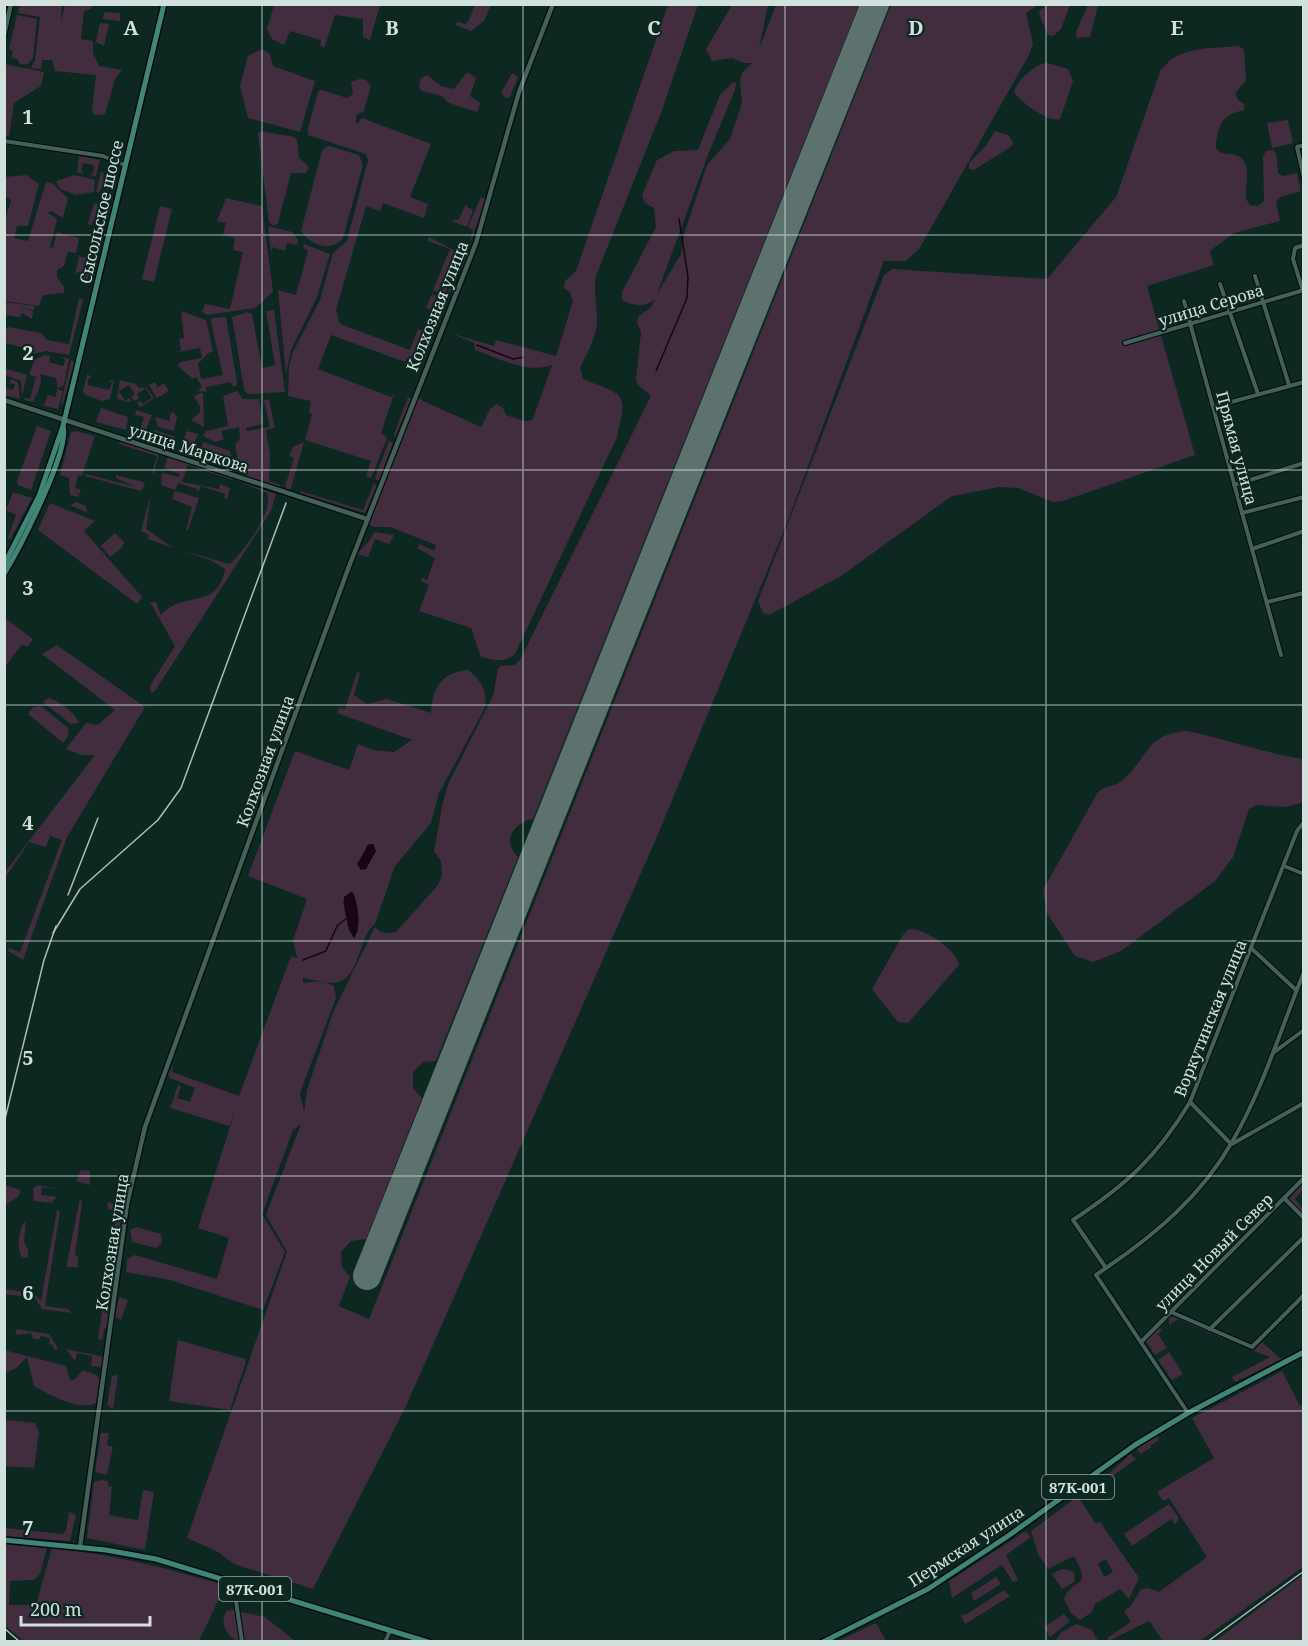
<svg xmlns="http://www.w3.org/2000/svg" width="1308" height="1646" font-family="'Noto Serif',serif">
<rect width="100%" height="100%" fill="#0d2721"/>
<!-- green -->
<g fill="#422d3f" fill-rule="evenodd">
<path d="M20,5h42l-1,16 4,-16h28l-2,4 -7,2 -3,28 12,2v12l6,13 23,4 -7,9 -10,35 -10,1 -3,-3 4,-37 -41,-4 -3,-11h-10l-1,9 -10,-1 4,-8 5,-43 -22,-4z"/>
<path d="M274,5h106l-10,35 -7,-3v-18l-28,-4 -11,33 -4,-3 1,-5 -31,-9 -6,14 -12,-6 -5,-10z"/>
<path d="M475,5h16l-7,16 -13,10 -15,-6 1,-3 8,2 3,-2z"/>
<path d="M668,5h30l-36,105 -66,166c-3,15 1,28 1,43 0,18 -10,34 -17,49l3,11c42,17 45,12 34,58l-102,217c-11,10 -21,6 -34,3l-10,-29 -52,-17 10,-26 -8,-4 1,-3 5,2 8,-22 -18,-10 3,-4 14,7 2,-6 -46,-18h-16l-6,-3 50,-128 5,5 58,26 9,-18 6,-5 7,4 3,7 18,6 8,-1 2,-4 18,-51c-25,9 -54,-7 -77,-15l-1,-7 -24,-10 44,13 2,-6 60,16 17,-55 -3,-9 -6,-4 1,-7 11,-10z"/>
<path d="M732,5h36l-9,44 17,-44h83l-326,814c-19,4 -32,21 -15,38l-82,204 -13,1 -10,10v16l9,10 -56,141 -15,2 -10,11 1,15 8,10 -11,29 30,13 522,-1314h147l-12,8 7,31 -4,11 -110,194 -13,12h-22l-97,262 -131,316 -250,567 -93,183 -79,-25 -16,-12 -31,-14 100,-286 -21,-37 35,-91 -8,6 -31,84 23,38 -22,58 -93,-30 -44,-8 1,-13 8,-4 82,24 12,-41 -31,-10 36,-114 -5,12 -59,-18 8,-23 3,1 -4,12 13,4 5,-14 -25,-10 -2,-4 5,-10 -1,8 67,24 52,-140 6,2 -4,-18 14,-41 -59,-23 47,-125 54,19 9,-26 15,6 21,2 18,-12 -75,-27 2,-5 6,1 12,-37 3,1 -6,22 13,9 20,-5 44,14c2,-25 10,-41 37,-43 13,10 20,21 17,38l-46,85 -8,30 -36,43 -20,58c-18,13 -14,59 -43,59 -10,0 -20,-4 -29,-5v5c10,-2 22,-2 31,3l2,12 -36,95 4,19 3,-22 26,-78 42,-85c6,7 12,7 21,5l42,-47 4,-10 -1,-14 -7,-10 9,-49 6,-20 44,-86 5,-27 3,-3 14,-1 6,-7 130,-262 -13,-11 -2,-5 5,-48 -4,-9 1,-6 12,-9 6,-10c-10,10 -22,8 -34,2v-8l34,-65 -2,-19 -9,-5 -3,-8 15,-35 17,-9 24,-1 22,-55 13,-13 3,1 -1,7 -26,62 -52,142 24,-40 4,-23 22,-66 23,-26 12,-36 -2,-22 2,-8 10,-10h-8l-12,-5 -20,3 -6,-12zM369,844h4l3,7 -12,19 2,-24zM354,895l4,37h-9l-6,-30z"/>
<path d="M1047,5h23l-9,24 -8,7 -5,-1 -9,-21 1,-4z"/>
<path d="M1088,5h10l-8,32 -13,1 -1,-6z"/>
<path d="M104,12l16,1v8l-17,-2z"/>
<path d="M17,15l20,4 -4,39 -5,6h-8l-3,-5 -6,-1 2,-7 -4,-2z"/>
<path d="M100,23l9,1 -5,22 -8,-4z"/>
<path d="M1239,46l5,4 2,31 -11,12 3,7 6,4v6c-12,3 -21,6 -25,19 -12,38 14,16 25,32 6,10 1,26 2,38l4,6 8,1 6,-5 -1,-45 3,-5 8,-1 3,6 1,17 4,3 15,-3 4,18 -21,6 -4,5 4,19 -46,12 -24,18 4,14 -67,21 48,169 -132,46 -10,1 -35,-14 -19,-1 -47,9 -111,80 -72,39 -6,-2 -5,-12 126,-326 8,-6 155,10 69,-82 45,-128c6,-4 8,-9 14,-12 17,-10 45,-9 64,-11z"/>
<path d="M262,49l8,5 3,12 42,15 -15,51 -52,-14 -8,-32 8,-30z"/>
<path d="M1047,63l21,6 5,12 -13,38c-11,4 -40,-17 -46,-27 3,-12 21,-28 33,-29z"/>
<path d="M4,64l40,8 -3,14 -27,17 -5,33h-4z"/>
<path d="M467,72l9,6 -6,18 10,7 -3,9 -28,-9 -7,-7 -20,-5 -3,-3 1,-9 7,-4 14,11 13,3z"/>
<path d="M512,73l6,4 -8,20 -4,1 -5,-5z"/>
<path d="M359,79l7,1 5,6 -7,25 -8,4v10l6,-7 69,26 -21,53 18,7 -4,14 -41,-15 -3,8 -14,-5 -30,104 4,14 70,26 8,-21 15,6 -9,26 -3,2 -14,-5 -2,4 -74,-27 -13,34 73,28 3,-3 -13,39 6,5 -16,40 -5,-2 5,-15 -66,-21 7,-26 -3,-2 2,-11 -23,-5 1,-29 4,-15 27,-52 13,-47 14,-12 21,-81 -2,-6 -58,-19v-7l10,-36 3,-2 26,8 6,-4 -2,-12z"/>
<path d="M1288,120l5,23 -21,5 -5,-25z"/>
<path d="M261,131l33,6 3,3 2,18 10,9 -3,6h-15l-13,50 -4,3 -5,-4 -11,-89z"/>
<path d="M995,131l13,4 5,7 -1,4 -38,24 -5,-1v-6l16,-16z"/>
<path d="M329,146l30,9 4,10 -20,73c-11,15 -34,7 -42,-7l20,-77 3,-6z"/>
<path d="M79,156l21,4 -4,16 -9,-1 6,-1 1,-9 -11,-2 -2,8 4,3 -8,-2z"/>
<path d="M101,172l3,1 -1,5 9,2 -3,10 -8,-2 -2,5 -3,-1z"/>
<path d="M26,175l13,9 -11,42h-11l-3,12 14,3 18,-59 6,1 16,15 -5,20 -12,-7 -3,2 9,6 -7,28 3,1 4,-16 22,6 -3,15 -8,-1 -4,14 -7,4v7l7,10v6l-21,2 -4,11 -34,-5v-81l6,-20 -6,-4v-19z"/>
<path d="M74,175l21,5 -1,12 -18,3 -16,-6 -4,-8z"/>
<path d="M481,197l5,2 -17,47 4,-16 -5,-3z"/>
<path d="M226,198l36,8 11,86 -18,16 -48,7 -5,-3 3,-8 25,5 13,-57 -10,-2 2,-12 -12,-3 3,-12 -9,-2z"/>
<path d="M94,203l12,2 -4,16 -9,-1 -1,5 -4,-1z"/>
<path d="M466,204l1,3 6,3 -6,17 -16,-6 8,-2z"/>
<path d="M160,206l12,3 -18,73 -12,-3z"/>
<path d="M268,226l24,6 6,8 -1,5 -10,-2 -2,8 -12,-4 -2,5z"/>
<path d="M429,237l32,17 -16,41 -12,-5 17,-41 -22,-8z"/>
<path d="M304,244l26,10 -13,43 -26,53 -5,24 -8,-84 18,5 12,-44 -5,-3z"/>
<path d="M463,254l4,2 -19,41 -1,-2z"/>
<path d="M73,255l19,4 -5,24 -9,-2 2,-10 -5,4 4,-18z"/>
<path d="M432,294l4,2 -1,4 7,3 -4,10 -12,-5z"/>
<path d="M79,298l4,2 -14,55 -23,-4 -13,3v-4l-28,-7v-14l4,-2 32,6 6,7 22,4z"/>
<path d="M4,302l31,4 -1,4 -15,-2 14,3 -1,8 -10,-6 -2,4 -15,-2z"/>
<path d="M274,310l11,82 -38,2 -3,-5 -12,-72 15,-5 5,2 10,54 13,-3 -9,-54z"/>
<path d="M181,311l25,9 7,31 -6,3 -9,10 3,15 22,-4 -12,-53 1,-4 14,-1 11,65 -1,4h-4l-1,-4 -25,5v5l-8,-1 4,-4 -6,-10 -3,2 -15,-13 2,-4 22,-4 -2,-10 -22,4 3,-2 -2,-11 5,-1z"/>
<path d="M44,355l6,1 -1,6 14,4 2,-6 -3,-3 7,2 -5,26 -6,3 -2,-10 -16,-4c4,7 -4,21 -7,28l-8,-2 -2,-3 7,2 6,-22 -7,-2 5,-15z"/>
<path d="M71,360l4,2 -12,42h-2z"/>
<path d="M4,368l23,7 -5,21 -1,-15 -16,-6z"/>
<path d="M87,375l5,1 -3,2 -2,7 22,5 3,-7 -3,-3 5,1 -4,18 -8,2 -17,-6 -2,-4z"/>
<path d="M11,379l7,3 2,17 -15,-4v-7l8,2 2,-6 -6,-1z"/>
<path d="M120,380l16,4 3,4h8l7,10 -13,9 -2,-1 -2,-3 3,-2 3,3 9,-6 -6,-10 -9,6 2,4 -5,3 -3,-4 4,-3 -6,-9 -10,6 6,10 4,-3 2,3 -3,1 -11,-3z"/>
<path d="M155,382l3,5 6,-4 5,8 -12,7 -8,-13z"/>
<path d="M57,389l6,2 -5,18 -22,-5 8,1 4,-10 8,2z"/>
<path d="M237,391l6,8h16l4,25 -17,4 1,3 23,-4 -6,-27 5,-1 6,29 -9,2 4,24 -1,27 12,4 -1,2 -39,-12 -6,-30 5,-7 -1,-11 -18,4 3,8 -9,3 -12,-6 3,-5 22,-5 -5,-30z"/>
<path d="M201,393l2,1 1,33 -13,-7 9,-8v-5l-6,-11z"/>
<path d="M408,397l3,2 -16,39 -1,-4z"/>
<path d="M101,408l27,9 -2,13 -30,-8z"/>
<path d="M136,410l16,5 -9,22 -15,-5 1,-2 9,5 6,-18 -9,-2z"/>
<path d="M173,412l4,5 -3,14 -16,-4 -3,-10 15,4v-6z"/>
<path d="M37,426l14,5 -20,59 -13,-5 -1,-4z"/>
<path d="M155,430l20,7 -2,10 -24,-7 1,-8z"/>
<path d="M76,431l19,5 -13,40 -4,-1 -3,13 6,2 -3,7 -8,-2 -1,-17 -9,-3 11,-43z"/>
<path d="M187,431l11,3 -7,18 -12,-3z"/>
<path d="M120,441l39,12 -5,20h-2l5,-17 -38,-12z"/>
<path d="M389,441l4,2 -14,37h-3l-1,-3z"/>
<path d="M203,442l27,9 2,15 -33,-10z"/>
<path d="M304,442l-13,46 -4,2 -2,-4 9,-28 -5,-2 4,-9z"/>
<path d="M168,456l65,22v2l-45,-15 -6,17 37,7 1,-5 10,4 -3,11h-3l1,-5 -24,-8 -3,7 -1,-4 -19,-6 -3,7 -14,-5 1,-12 17,4 1,-3 -16,-6z"/>
<path d="M86,474l50,13 -20,-9v-3l27,7 2,3 -4,6 -56,-15z"/>
<path d="M235,480l41,14 -5,17 -116,180 -4,2 -1,-7 25,-40 -25,-44h6l5,13c22,-25 56,-4 64,-46l-15,-9 -30,-10 50,14c13,-12 44,-52 37,-71z"/>
<path d="M374,483l3,3 -12,27 -65,-20v-2l63,19z"/>
<path d="M175,491l24,7 -11,32h-2l6,-23 -20,-8z"/>
<path d="M13,492l19,6 -22,42 -2,-3 8,-22 -10,-5z"/>
<path d="M151,494l-5,35 27,19 -25,-9 1,-4 -8,-4z"/>
<path d="M60,501l11,4 5,-3 10,4 1,6 40,17z"/>
<path d="M50,503l45,18 -11,10 58,66 -5,7 -99,-74z"/>
<path d="M374,532l20,3 -5,9 -14,-5 -7,18 -11,-3 13,-14z"/>
<path d="M115,533l9,9 -2,6 -12,9 -9,-11z"/>
<path d="M5,618l28,21 -6,8 -5,-3 -17,23z"/>
<path d="M57,645l88,62 -78,130 -44,123 -15,-9 1,-3 11,4 42,-112 -12,-4 -4,11 -17,-5 -24,36v-6l90,-117h-14l-15,-6 20,-26 12,2 17,-15 -73,-56z"/>
<path d="M48,698c10,2 28,15 31,25l-8,1 -28,-22z"/>
<path d="M41,706l27,22 1,7 -6,8 -35,-29 5,-7z"/>
<path d="M1187,731c39,8 77,22 116,28v43l-17,5 -29,-2 -8,4 -16,48 -18,24 -94,70 -28,11 -18,-6 -28,-43 -4,-23 55,-98c7,-7 18,-5 25,-12 26,-23 22,-46 64,-49z"/>
<path d="M909,929c14,-2 48,21 50,36l-51,58 -10,-1 -26,-33 31,-54z"/>
<path d="M81,1170l9,1v14l-14,-4z"/>
<path d="M1303,1183v6l-8,10 8,10v6l-14,-16z"/>
<path d="M5,1185l16,5 -3,7 -13,8z"/>
<path d="M39,1185l19,4 -16,-2 -1,8 16,2 -6,6 -17,-2 -1,-13z"/>
<path d="M80,1198l2,4 -7,53 3,2v10h-11v-4z"/>
<path d="M107,1202l10,2 5,10 -14,112 -4,3 -2,11 -4,-1 19,-128 -9,-2z"/>
<path d="M57,1210l3,2 -15,94 22,3 5,4 -30,-4 -7,-11 -30,-4v-5l27,4 9,7z"/>
<path d="M26,1220l-2,21 4,9v8l-6,-1c-6,-8 -3,-30 4,-37z"/>
<path d="M136,1227l25,7 1,8 -5,6 -25,-6 -2,-12z"/>
<path d="M119,1297l9,3 -7,20 -6,-3z"/>
<path d="M1176,1316l46,20v2l-44,-19 -9,6v-7z"/>
<path d="M1159,1328l3,2 -4,4 9,14 -12,7 -9,-14z"/>
<path d="M15,1329l34,5 9,14 -3,2 -2,-5 -4,-1 1,-6 -9,-2 -1,3h-7l-2,-6 -14,2z"/>
<path d="M178,1340l67,19 1,3 -16,48 -61,-9z"/>
<path d="M1262,1342l18,16h4l-49,24 -3,-5 38,-20 -16,-6z"/>
<path d="M66,1349l38,8 -1,10 -12,-1 1,-10 -15,-3 -2,8z"/>
<path d="M4,1350l62,16 4,14h4l9,-10 13,5 4,4 -4,24c-16,9 -48,-9 -62,-17l-7,-29 -11,11 -11,5z"/>
<path d="M1169,1352l14,22 -11,6 -14,-20z"/>
<path d="M1282,1371l18,35 3,-2v163l-103,74h-37l-14,-20 -40,20 -2,-3 24,-16 -7,-11 6,-4 11,-18 7,-1 11,4 48,-35 -38,-59 -6,3 -6,-9 57,-34 -22,-40z"/>
<path d="M118,1375l-5,34 -6,-4 5,-29z"/>
<path d="M5,1420l30,3 4,10 -5,35 -29,-2z"/>
<path d="M101,1433h8l-2,12 6,2 -6,28 -12,-3z"/>
<path d="M1158,1435l1,5 -8,5v3l-11,6 -3,-6z"/>
<path d="M1131,1454l5,5 -51,37 -4,-6c6,-5 12,-4 18,-8 12,-9 20,-19 32,-28z"/>
<path d="M101,1480l7,1v5l4,1 -3,28 29,5 5,-30 11,2 -9,58 -58,-12 7,-56z"/>
<path d="M1078,1496l18,28 4,-2 39,56 -10,21 -9,-10 -25,15 -3,8 -12,8 -9,-7 -7,-14c9,-23 29,-8 10,-43l-26,13 -10,-15 -7,-23zM1106,1559l7,13 -9,5 -6,-13z"/>
<path d="M1169,1504l10,14 -4,7 -4,-6 -39,27 -8,-12z"/>
<path d="M69,1512l7,3 -6,26 -65,-5v-8l58,6 3,-4z"/>
<path d="M1026,1531l5,6 -25,18 12,25 -5,2 -11,-17 -50,33 -3,-17z"/>
<path d="M5,1544l42,4 -7,26 -6,6 -24,1 -1,24h27l16,-57c66,7 117,21 182,40l-2,9 -14,4 -19,40h-175l-19,-15z"/>
<path d="M1062,1569l10,2 3,4 -1,7 -12,7 -10,-15z"/>
<path d="M1303,1575v66h-88z"/>
<path d="M996,1577l5,7 -27,17 -3,-8z"/>
<path d="M1004,1590l6,6 -45,28 -4,-9 6,-1z"/>
<path d="M1031,1608l13,19 20,-13 6,7 -20,16z"/>
<path d="M232,1610l33,7 30,24h-59c-10,-8 -16,-17 -10,-30z"/>
<path d="M876,1623l10,18h-48z"/>
<path d="M1076,1624l16,6 6,11h-43l6,-8z"/>
</g>
<!-- water -->
<g fill="#190417">
<path d="M369,844h4l3,7 -10,18 -5,1 -4,-6z"/>
<path d="M352,891c6,11 10,37 2,47 -5,-5 -11,-33 -10,-41z"/>
</g>
<g fill="none" stroke-linecap="round" stroke-linejoin="round">
<!-- stream -->
<g stroke="#190417" stroke-width="1.5">
<path d="M477,345l36,14 11,-2"/>
<path d="M656,371l31,-73 1,-21 -9,-58"/>
<path d="M303,960l23,-9 11,-25 10,-8"/>
</g>
<!-- runway -->
<path stroke="#5d726e" stroke-width="28" d="M367,1276l508,-1272"/>
<!-- street casing -->
<g stroke="#000f0b" stroke-width="6">
<g id="street">
<path d="M4,141l99,15 22,9"/>
<path d="M1304,145l-7,2 7,31"/>
<path d="M1255,276l34,109"/>
<path d="M1220,284l38,110"/>
<path d="M1303,291l-10,-32 2,-11 9,-3"/>
<path d="M1184,301l97,354"/>
<path d="M1125,343l179,-53"/>
<path d="M1213,407l91,-25"/>
<path d="M1234,485l70,-22"/>
<path d="M1242,513l62,-16"/>
<path d="M1252,549l52,-18"/>
<path d="M1267,602l37,-9"/>
<path d="M1284,866l20,8"/>
<path d="M1251,948l45,42"/>
<path d="M1273,1053l31,-23"/>
<path d="M1190,1102l41,42"/>
<path d="M1232,1144l72,-41"/>
<path d="M1284,1198l20,20"/>
<path d="M1106,1268c50,-34 96,-73 126,-126 31,-53 49,-114 72,-170"/>
<path d="M1171,1312l81,35 52,-52"/>
<path d="M1210,1329l94,-92"/>
<path d="M1141,1342l163,-164"/>
<path d="M1188,1413l-92,-138 10,-7 -33,-48c54,-36 83,-62 117,-118l107,-271 7,-9"/>
<path d="M238,1584l-2,17 6,41"/>
<path d="M385,1642l5,-11"/>
</g>
</g>
<!-- secondary casing -->
<g stroke="#000f0b" stroke-width="7">
<g id="secondary">
<path d="M4,35l7,-31"/>
<path d="M4,400l363,119"/>
<path d="M80,1547l47,-343 18,-77 203,-558 128,-326 43,-151 34,-88"/>
</g>
</g>
<!-- primary casing -->
<g stroke="#000f0b" stroke-width="8">
<g id="primary">
<path d="M4,565l35,-69 24,-70 101,-422"/>
<path d="M4,574c14,-23 67,-125 59,-148"/>
<path d="M4,1540l102,10 50,9 272,83"/>
<path d="M823,1642l105,-53 80,-53 127,-91 53,-32 116,-61"/>
</g>
</g>
<!-- street -->
<use href="#street" stroke="#455f59" stroke-width="4"/>
<!-- secondary -->
<use href="#secondary" stroke="#455f59" stroke-width="4.5"/>
<!-- primary -->
<use href="#primary" stroke="#418577" stroke-width="5"/>
<!-- rail -->
<g stroke="#adbeba" stroke-width="1.5">
<path d="M68,895l30,-77"/>
<path d="M53,933l27,-44 78,-69 23,-32 105,-285"/>
<path d="M4,1123l40,-163 12,-34"/>
<path d="M4,1628l16,14"/>
<path d="M1207,1642l97,-71"/>
</g>
</g>
<!-- grid -->
<path fill="none" stroke="#d2e1dd" stroke-width="1.5" stroke-opacity="0.55" d="M262,4v1638M523,4v1638M785,4v1638M1046,4v1638M4,235h1300M4,470h1300M4,705h1300M4,941h1300M4,1176h1300M4,1411h1300"/>
<g text-anchor="middle" dominant-baseline="central" stroke-width="4.5" stroke-linejoin="round" paint-order="stroke">
<!-- shield labels -->
<g fill="#0d2721" stroke="#97a9a5" stroke-width="1.5">
<rect x="1042" y="1475" width="72" height="24" rx="4.5"/>
<rect x="219" y="1577" width="72" height="24" rx="4.5"/>
</g>
<g font-size="15" font-weight="bold" fill="#d2e1dd">
<text x="1078" y="1487">87К-001</text>
<text x="255" y="1589">87К-001</text>
</g>
<!-- street labels -->
<g font-size="16" fill="#d2e1dd" stroke="#0d2721">
<text transform="translate(101 212) rotate(-77)">Сысольское шоссе</text>
<text transform="translate(1211 305) rotate(-17)">улица Серова</text>
<text transform="translate(437 306) rotate(-68)">Колхозная улица</text>
<text transform="translate(189 448) rotate(18)">улица Маркова</text>
<text transform="translate(1237 448) rotate(75)">Прямая улица</text>
<text transform="translate(265 761) rotate(-70)">Колхозная улица</text>
<text transform="translate(1210 1018) rotate(-68)">Воркутинская улица</text>
<text transform="translate(112 1242) rotate(-81)">Колхозная улица</text>
<text transform="translate(1214 1252) rotate(-45)">улица Новый Север</text>
<text transform="translate(966 1546) rotate(-33)">Пермская улица</text>
</g>
</g>
<g font-size="20" text-anchor="middle" font-weight="bold" fill="#d2e1dd" stroke="#0d2721" stroke-width="4.5" stroke-linejoin="round" paint-order="stroke">
<text x="131" y="35">A</text>
<text x="392" y="35">B</text>
<text x="654" y="35">C</text>
<text x="916" y="35">D</text>
<text x="1177" y="35">E</text>
<text x="28" y="124">1</text>
<text x="28" y="360">2</text>
<text x="28" y="595">3</text>
<text x="28" y="830">4</text>
<text x="28" y="1065">5</text>
<text x="28" y="1300">6</text>
<text x="28" y="1535">7</text>
</g>
<!-- border -->
<rect width="1308" height="1646" fill="none" stroke="#d2e1dd" stroke-width="12"/>
<!-- scale -->
<path d="M21 1616v9h129v-9" fill="none" stroke="#d2e1dd" stroke-width="3"/>
<text x="30" y="1616" font-size="18" fill="#d2e1dd" stroke="#0d2721" stroke-width="4.5" paint-order="stroke">200 m</text>
</svg>
